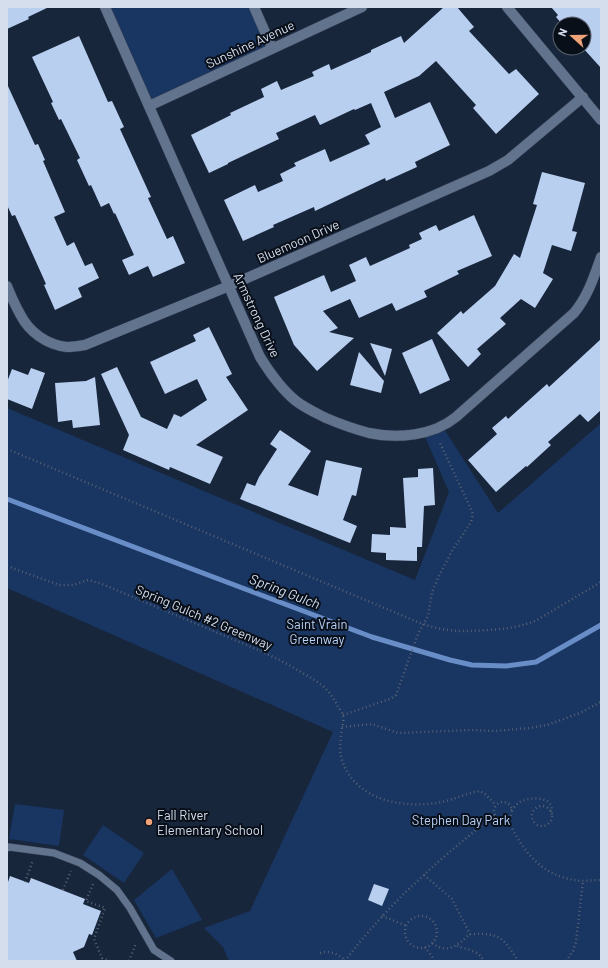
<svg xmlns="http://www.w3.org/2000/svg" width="608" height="968" font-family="Barlow,sans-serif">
<rect width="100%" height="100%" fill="#18263c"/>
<!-- green -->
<g fill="#193561">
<path d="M105,7h149l18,41 -123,58z"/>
<path d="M7,408l408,172 34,-88 -26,-60 19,-6 56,87 103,-90v538h-372l-6,-14 -19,-19 46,-17 83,-179 -326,-144z"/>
<path d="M15,804l49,6 -5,36 -50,-7z"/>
<path d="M103,825l41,28 -20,30 -41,-28z"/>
<path d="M172,869l30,51 -46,18 -22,-38z"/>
</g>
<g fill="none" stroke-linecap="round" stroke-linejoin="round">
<!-- stream -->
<path stroke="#698dc6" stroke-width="5" d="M7,499l365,138 78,23 22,5 34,1 30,-4 65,-37"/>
</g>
<!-- building -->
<g fill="#b9cff0">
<path d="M7,7h42l-21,10 1,2 -22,10z"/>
<path d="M444,7h13l17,20 -5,4 40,43 7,-5 23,25 -43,40 -23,-26 3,-3 -40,-44 -17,15 -35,16 11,26 35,-16 20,43 -35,17 2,5 -31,14 -1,-3 -70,33 -1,-4 -41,18 1,2 -31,14 -19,-41 31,-15 3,7 25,-11 -3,-7 16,-8 -2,-3 31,-14 5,13 40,-18 -5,-9 16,-8 -10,-24 -16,7 -1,-1 -34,16 -5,-10 -39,18 3,6 -51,24v1l-19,9 -18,-38 40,-20 -1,-2 34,-16 -3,-8 16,-8 4,9 33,-14 -2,-4 17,-8 2,6 40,-18v-2l30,-14 3,7z"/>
<path d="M551,7h50v61l-18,-20 1,-24h-22l-6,-7 2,-2z"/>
<path d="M79,36l29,66 4,-1 12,26 -4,2 31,68 -3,1 19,41 6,-3 12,27 -32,14 -5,-11 -19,9 -7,-15 12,-5 -19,-42 -1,1 -5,-11 -8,4 -10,-22 -2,1 -12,-26 3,-2 -19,-39 -2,1 -8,-17 2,-1 -21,-45z"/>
<path d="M7,84l28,61 3,-1 7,16 -2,1 22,51 -11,5 13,29 7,-4 11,24 7,-3 7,15 -21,10 4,9 -27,13 -11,-25 2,-1 -31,-69 -3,1 -5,-11z"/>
<path d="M542,172l43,11 -13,48 5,1 -6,19 -19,-6 -9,28 10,6 -18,29 -14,-9 -21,19 6,6 -29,25 4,5 -13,13 -31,-34 24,-22 2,3 32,-28 19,-32 6,4 17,-53 -4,-1z"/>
<path d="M474,215l18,41 -35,15 2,3 -35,17 3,6 -31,14 -4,-8 -33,15 -9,-19 -27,12 15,17 -9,4 25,6 -37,33 -23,-26 -20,-48 50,-22 7,17 25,-11 -7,-16 17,-8 4,9 40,-18 -1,-3 13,-6 -3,-6 17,-8 3,6z"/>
<path d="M209,327l23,47 -6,3 22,33 -52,35 27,12 -13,27 -40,-17 -1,3 -46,-20 6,-15 -28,-61 16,-7 24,50 26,12 7,-15 7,3 26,-17 -10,-21 -32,15 -15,-32 46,-21 -3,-6z"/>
<path d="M432,339l18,41 -30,14 -18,-41z"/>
<path d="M601,339v71l-13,12 -8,-8 -32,28 3,3 -24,22 -1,-1 -30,26 -28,-32 29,-26 -5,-6 14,-12 2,3 39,-35 2,3z"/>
<path d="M370,343l22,6 -7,27z"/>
<path d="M359,352l25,29 -3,12 -31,-8z"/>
<path d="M31,368l14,5 -13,36 -25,-10v-17l5,-13 16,6z"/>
<path d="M95,377l5,48 -27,3 -1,-8 -14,2 -3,-39 31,-2z"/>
<path d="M280,430l31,21 -23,34 30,11 8,-36 36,8 -6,28 -4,-1 -9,25 14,6 -7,17 -110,-44 7,-16 8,3 4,-9 18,-28 -7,-5z"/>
<path d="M433,468l2,37 -11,1 -2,41h-5v14l-31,-1v-7l-15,-1 1,-18 18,1v-8l16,1 -3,-50 15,-1v-8z"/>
<path d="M10,876l19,7 2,-5 54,21 -2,5 18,7 -9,24 -3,-1 -5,13 -11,5 4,9h-70v-76z"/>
<path d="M374,884l15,5 -7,17 -14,-6z"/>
</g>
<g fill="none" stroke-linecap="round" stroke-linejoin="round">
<!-- lane casing -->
<g stroke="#354053" stroke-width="8">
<path id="lane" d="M7,848l2,-1 45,6 26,10 19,12 18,15 13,18 24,42 17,11"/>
</g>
<!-- street casing -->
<g stroke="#354053" stroke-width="11">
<g id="street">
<path d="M105,7l155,350c10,16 21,32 36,44 9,7 20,12 30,17 14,6 28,11 43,15 28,6 64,3 87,-16l118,-104c14,-17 20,-36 27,-56"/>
<path d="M254,7l18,41"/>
<path d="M507,7l94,113"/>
<path d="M149,106l213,-99"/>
<path d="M7,286c4,10 8,19 13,28 9,18 27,31 47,33 6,0 12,-1 18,-2l144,-59 260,-115 19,-11 75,-63"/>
</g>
</g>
<!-- path -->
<g stroke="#556175" stroke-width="2.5" stroke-dasharray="1 3" stroke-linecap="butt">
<path d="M7,449l413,174c25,9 43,9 68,7 17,-1 33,-3 49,-10l64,-38"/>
<path d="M7,566l52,19h14l15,-5 14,4 161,68c13,6 26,13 38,20 8,5 16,9 23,15 6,6 11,13 14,20 2,2 4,5 5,8 1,3 0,8 -1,12 -1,12 -4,24 1,36 15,39 63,46 99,39 13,-3 25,-9 38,-11l5,3 11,11"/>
<path d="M343,715l47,-16 6,-4 22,-61 10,-18 4,-24 6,-14 14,-27 19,-29 2,-8 -2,-5 -32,-68"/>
<path d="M342,727l30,-3 26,9 73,-3 25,1 34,-3 17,-3 33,-12 21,-11"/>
<circle cx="503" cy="811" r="9"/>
<circle cx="542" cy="816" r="10"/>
<path d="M511,810c4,-3 6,-7 11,-9 9,-4 34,-5 29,12"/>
<path d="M507,818c16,34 35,60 75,63 6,0 13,-1 19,-1"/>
<path d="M424,875l28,24 18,35c30,-1 33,3 48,27"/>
<path d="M25,882l8,-22"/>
<path d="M93,884l-7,17 19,7 -11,31 8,19 8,3"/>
<path d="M63,890l8,-19"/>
<path d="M382,916l25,10"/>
<circle cx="421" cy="932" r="16"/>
<path d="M432,943c17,12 25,2 38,-9"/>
<path d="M457,946c8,3 24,5 26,15"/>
<path d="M425,947l8,11 1,3"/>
<path d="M320,953c10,-3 17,1 25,7"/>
<path d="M129,961l7,-18"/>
<path d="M345,961c42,-56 95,-103 150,-146"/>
<path d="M566,961l7,-10 3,-9 7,-61"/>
</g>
<!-- lane -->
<use href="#lane" stroke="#62738e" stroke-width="7"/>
<!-- street -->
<use href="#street" stroke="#62738e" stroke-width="10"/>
</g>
<!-- markers -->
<circle fill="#f0a278" stroke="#090f19" stroke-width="1.5" cx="149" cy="822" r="4"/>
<g text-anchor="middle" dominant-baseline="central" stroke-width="4" stroke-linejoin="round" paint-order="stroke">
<!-- street labels -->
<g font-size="13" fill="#d5deed" stroke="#090f19">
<text transform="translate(250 44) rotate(-25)">Sunshine Avenue</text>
<text transform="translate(298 241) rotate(-24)">Bluemoon Drive</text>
<text transform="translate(257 315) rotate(65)">Armstrong Drive</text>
<text transform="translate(204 617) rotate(23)">Spring Gulch #2 Greenway</text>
</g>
<!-- park labels -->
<g font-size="13" fill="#b9d3fc" stroke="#090f19">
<text x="317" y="624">Saint Vrain<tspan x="317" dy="15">Greenway</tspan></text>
<text x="461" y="820">Stephen Day Park</text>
</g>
<!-- poi labels -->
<g font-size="13" fill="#d5deed" stroke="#090f19" text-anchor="start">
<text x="157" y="815">Fall River<tspan x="157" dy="15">Elementary School</tspan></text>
</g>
<!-- water labels -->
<g font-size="14" font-style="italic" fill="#d1def3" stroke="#090f19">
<text transform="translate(285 591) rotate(21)">Spring Gulch</text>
</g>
</g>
<!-- border -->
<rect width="608" height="968" fill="none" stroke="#d5deed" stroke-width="16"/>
<!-- north arrow -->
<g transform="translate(572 36) rotate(291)"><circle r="19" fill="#090f19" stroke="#5b626e"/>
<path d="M0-3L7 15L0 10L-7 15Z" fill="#f0a278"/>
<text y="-6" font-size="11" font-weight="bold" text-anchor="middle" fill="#d5deed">N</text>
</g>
</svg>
